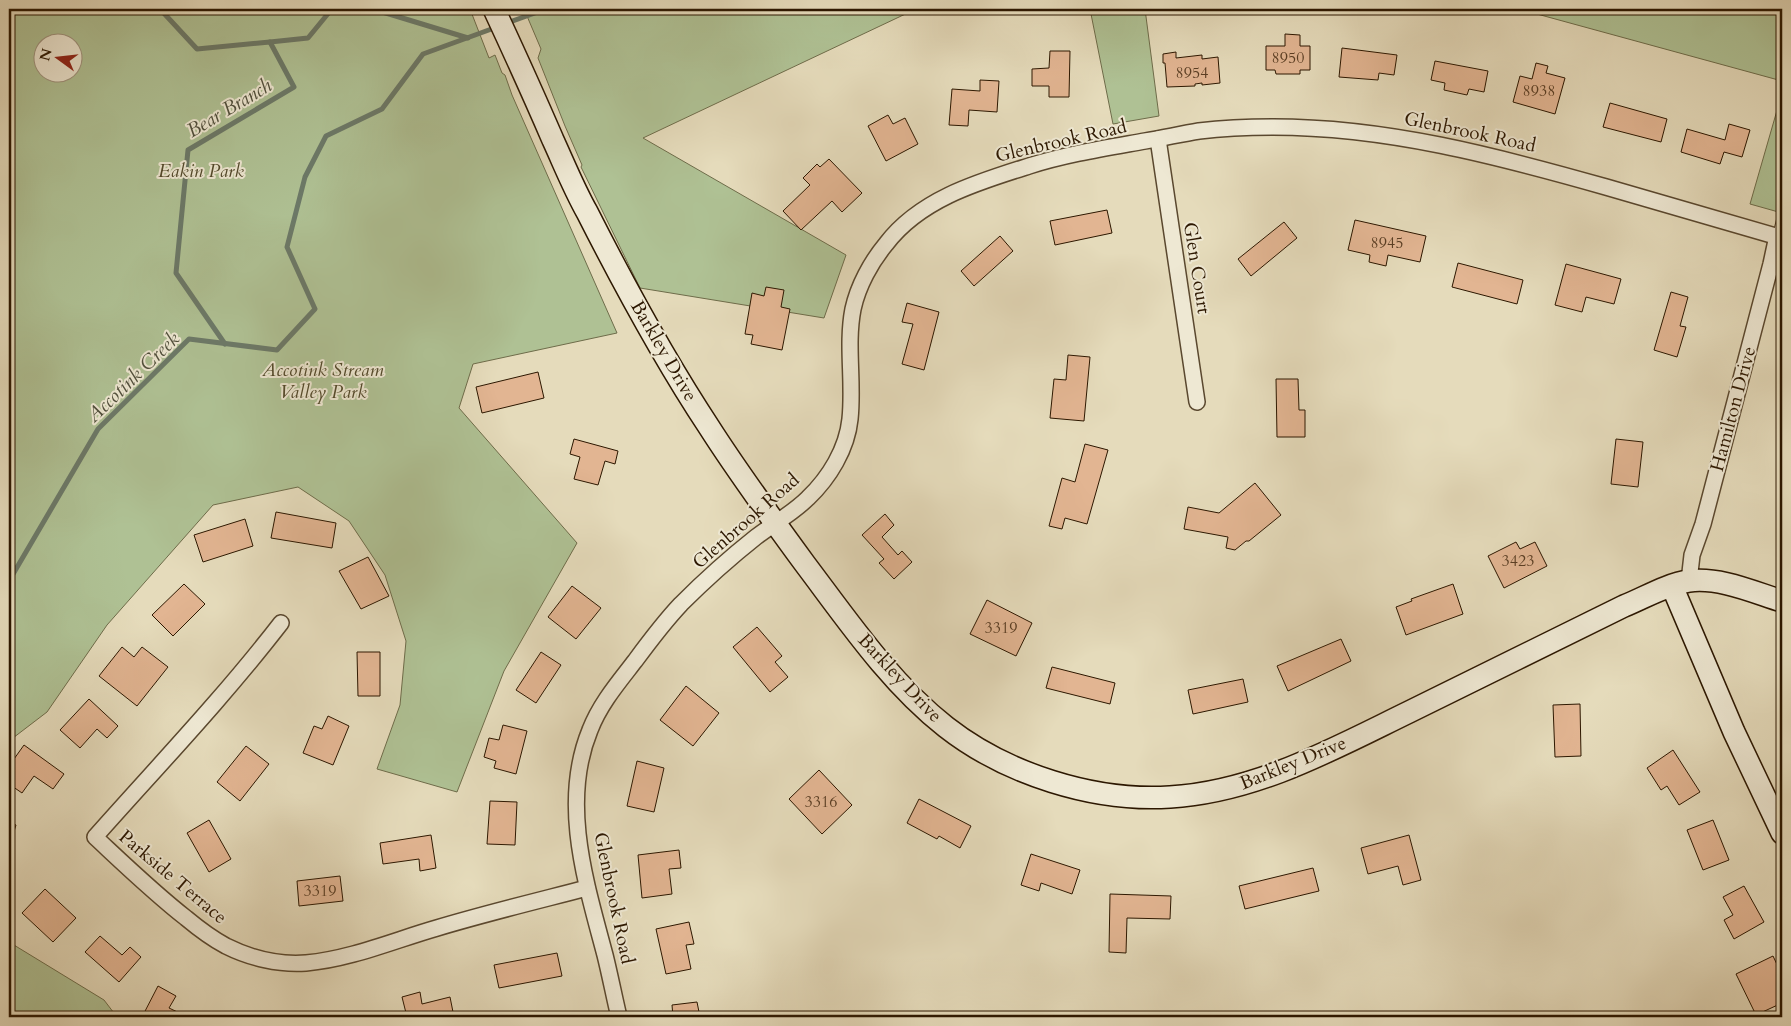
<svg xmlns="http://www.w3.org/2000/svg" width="1791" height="1026" font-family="Cardo,serif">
<rect width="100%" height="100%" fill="#e5dbbb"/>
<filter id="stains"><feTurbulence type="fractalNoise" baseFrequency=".004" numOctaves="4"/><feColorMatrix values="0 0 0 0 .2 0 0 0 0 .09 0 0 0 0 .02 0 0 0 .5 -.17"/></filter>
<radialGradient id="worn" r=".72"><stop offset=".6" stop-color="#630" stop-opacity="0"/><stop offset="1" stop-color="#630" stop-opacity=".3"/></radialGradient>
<!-- green -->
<g fill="#afc194" stroke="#6e6c4a" fill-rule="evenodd">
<path d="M9,9h461l19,49 6,-3 7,18 3,2 7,20 105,238 -144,31 -14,44 118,135 -73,128 -47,121 -80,-23 23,-64 6,-64 -21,-66 -36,-54 -51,-34 -85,18 -106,120 -60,87 -38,29zM72,42v30h-30v-30z"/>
<path d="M524,9h392l-273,129 203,117 -22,63 -184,-30 -59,-121 1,-2 -17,-39 -27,-68 3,-9z"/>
<path d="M1090,9h55l14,107 -46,8z"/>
<path d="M1516,9h266v72l-256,-70z"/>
<path d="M1782,93v120l-32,-9z"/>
<path d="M9,942l95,58 13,17h-105l-3,-3z"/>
</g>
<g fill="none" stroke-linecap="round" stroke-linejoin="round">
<!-- stream -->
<g stroke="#6c7968" stroke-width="5">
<path d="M160,9l37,40 73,-7 24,45 -106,63 -12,123 49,71"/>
<path d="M507,23l39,-14"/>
<path d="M270,42l38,-4 23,-28h45l92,28"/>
<path d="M9,581l89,-152 91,-90 88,11 38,-41 -28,-62 18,-70 21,-41 56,-27 41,-55 74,-27"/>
</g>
</g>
<!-- building -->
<g fill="#e2b592" stroke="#2c1700">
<path d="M1285,34l15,1v11h10v24h-10v4h-24l-1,-4h-9v-24h19z"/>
<path d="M1342,48l55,7 -3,20 -15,-2 -1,7 -39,-3z"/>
<path d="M1050,51h20l-1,46h-20v-11h-17v-17l17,-1z"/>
<path d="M1176,52v6l26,-3v4l16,-2 2,26 -18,2v-2l-7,1v2l-28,1 -2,-24h-2v-9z"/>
<path d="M1435,61l53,10 -4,21 -15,-3 -2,6 -23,-5 1,-7 -14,-3z"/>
<path d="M1536,63l12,3 -2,7 19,5 -10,36 -42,-12 7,-26 12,3z"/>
<path d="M980,80l19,1 -2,31 -28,-2 -1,16 -19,-1 3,-36 28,2z"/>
<path d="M1610,103l57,16 -6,23 -58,-15z"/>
<path d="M888,115l5,9 12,-6 13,26 -32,17 -18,-35z"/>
<path d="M1729,124l21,6 -8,27 -18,-5 -4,12 -39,-12 6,-23 38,11z"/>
<path d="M829,159l33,34 -20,19 -10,-11 -31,29 -18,-19 27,-26 -7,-7 14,-14 3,3z"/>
<path d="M1107,210l5,23 -57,12 -5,-24z"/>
<path d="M1355,220l71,16 -6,26 -32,-7 -2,11 -17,-4 1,-7 -22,-5z"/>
<path d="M1284,222l13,16 -46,38 -13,-17z"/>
<path d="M1000,236l13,15 -39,35 -13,-15z"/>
<path d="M1458,263l65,17 -6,24 -65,-17z"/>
<path d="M1566,264l55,15 -7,25 -28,-7 -4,15 -27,-7z"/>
<path d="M766,287l18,3 -3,17 9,2 -8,41 -31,-6 2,-9 -8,-1 7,-41 12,3z"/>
<path d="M1671,292l17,5 -8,29 6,1 -9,30 -23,-7z"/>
<path d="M907,303l32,9 -15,58 -22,-6 11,-40 -11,-2z"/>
<path d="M1068,355l22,2 -6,64 -34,-3 4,-39 12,1z"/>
<path d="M538,372l6,26 -62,15 -6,-26z"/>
<path d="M1276,379h22l1,31h6v27h-28z"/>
<path d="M574,439l44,12 -3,13 -10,-3 -7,24 -24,-6 6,-22 -10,-3z"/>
<path d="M1616,439l27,3 -5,45 -27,-3z"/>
<path d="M1085,444l23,6 -21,74 -22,-6 -3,11 -13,-3 13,-48 13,4z"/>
<path d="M1255,483l26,32 -32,26h-3l-11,9 -9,-2 2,-11 -44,-8 4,-22 31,6z"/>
<path d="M276,512l60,11 -4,25 -61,-10z"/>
<path d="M885,514l9,11 -12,12 16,18 4,-4 10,11 -18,17 -15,-16 5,-4 -22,-24z"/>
<path d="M245,519l8,27 -50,16 -9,-27z"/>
<path d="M1516,542l4,7 15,-7 12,24 -43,22 -16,-32z"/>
<path d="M368,557l21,39 -28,13 -22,-38z"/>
<path d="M184,584l21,20 -32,32 -21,-21z"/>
<path d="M1453,584l10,30 -57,21 -10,-28 16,-6 -1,-2z"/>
<path d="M572,586l29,22 -25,31 -28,-22z"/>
<path d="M987,600l45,23 -16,33 -46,-22z"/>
<path d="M757,627l25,29 -7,6 13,15 -18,15 -37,-45z"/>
<path d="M1341,639l10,22 -63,30 -11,-25z"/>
<path d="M122,647l12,10 8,-10 26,20 -31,39 -38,-30z"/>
<path d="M357,652h23v44h-22z"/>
<path d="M541,652l20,13 -25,38 -20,-13z"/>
<path d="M1052,667l63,16 -5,21 -64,-16z"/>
<path d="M1243,679l5,23 -55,12 -5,-24z"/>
<path d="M686,686l33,27 -26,33 -33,-26z"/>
<path d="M89,699l29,27 -11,12 -10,-9 -17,19 -20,-18z"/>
<path d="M1580,704l1,52 -26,1 -2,-52z"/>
<path d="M328,716l21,10 -16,39 -30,-12 11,-27 8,3z"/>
<path d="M503,725l24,6 -11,43 -22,-6 2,-7 -12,-4 5,-19 10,2z"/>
<path d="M24,745l40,29 -11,15 -19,-13 -12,17 -13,-9v-18z"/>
<path d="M246,746l23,18 -29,37 -23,-19z"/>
<path d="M1673,750l27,42 -21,13 -12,-19 -6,4 -14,-22z"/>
<path d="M637,761l27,7 -10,44 -27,-6z"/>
<path d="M819,770l33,35 -30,29 -33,-35z"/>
<path d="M919,799l52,27 -11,22 -21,-12 -2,3 -30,-16z"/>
<path d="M490,801l27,1 -2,43 -28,-1z"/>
<path d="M209,820l22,39 -22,13 -22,-39z"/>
<path d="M1713,820l16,40 -26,10 -16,-40z"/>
<path d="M9,822l7,3 -7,23z"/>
<path d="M431,835l5,33 -16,3 -1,-12 -36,5 -3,-21z"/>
<path d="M1409,835l12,45 -18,5 -5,-19 -30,8 -7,-26z"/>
<path d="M679,850l2,18 -12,1 3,25 -30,4 -4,-43z"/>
<path d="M1031,854l49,16 -8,24 -31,-11 -2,8 -18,-6z"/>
<path d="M1313,868l6,23 -74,18 -6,-23z"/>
<path d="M340,876l3,25 -44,5 -2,-25z"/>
<path d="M1744,886l20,36 -30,17 -10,-19 9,-5 -10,-18z"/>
<path d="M45,889l31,29 -23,24 -31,-29z"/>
<path d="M1110,894l61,2 -1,23 -43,-1 -1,35 -17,-1z"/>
<path d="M689,922l5,22 -8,1 5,24 -25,5 -10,-45z"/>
<path d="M100,936l22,19 8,-8 11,10 -22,25 -34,-30z"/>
<path d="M557,953l5,23 -63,12 -5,-23z"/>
<path d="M1773,956l9,19v28l-26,12 -20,-41z"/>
<path d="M158,986l18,10 -7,12 19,9h-46z"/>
<path d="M420,992l2,12 28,-7 4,20h-47l-5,-20z"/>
<path d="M697,1002l3,15h-27l-1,-12z"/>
</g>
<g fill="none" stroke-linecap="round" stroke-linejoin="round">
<!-- lane casing -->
<g stroke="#5a482f" stroke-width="10">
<path id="lane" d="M1777,236l5,-20"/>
</g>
<!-- street casing -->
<g stroke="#5a482f" stroke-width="18">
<g id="street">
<path d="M1158,139l39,263"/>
<path d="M1689,581l3,-26 11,-31 68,-260 6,-28"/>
<path d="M281,623c-58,75 -123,143 -186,214 30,28 59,56 91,81 12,10 25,20 40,28 24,12 53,19 80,17 45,-4 89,-23 131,-35 50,-15 100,-27 150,-40"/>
<path d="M619,1017c-5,-21 -9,-42 -14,-62 -19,-72 -45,-152 -15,-225 10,-26 28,-47 45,-69 14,-19 29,-39 46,-57 22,-22 51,-48 75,-67 17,-13 37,-24 52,-39 21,-20 39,-49 42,-79 4,-37 -4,-74 3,-110 5,-23 18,-47 33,-65 34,-45 92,-62 143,-78 38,-12 77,-18 116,-25 18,-3 36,-7 54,-10 25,-3 49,-4 74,-4 114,0 224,29 333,60 59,17 117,34 176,51"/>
</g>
</g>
<!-- secondary casing -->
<g stroke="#2c1700" stroke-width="24">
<g id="secondary">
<path d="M494,9c20,43 40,87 59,131 11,24 21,49 34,72 37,73 77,147 122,215 30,47 63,92 96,137 43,57 85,119 141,163 60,47 148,75 224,70 86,-5 163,-48 239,-85 72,-35 143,-71 215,-106 20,-8 43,-22 65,-25 31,-4 64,11 93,20"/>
<path d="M1672,586l62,146 48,101"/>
</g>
</g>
<!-- lane -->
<use href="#lane" stroke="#eee8d3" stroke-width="8"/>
<!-- street -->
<use href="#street" stroke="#eee8d3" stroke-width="15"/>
<!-- secondary -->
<use href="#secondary" stroke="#eee8d3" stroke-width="21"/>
</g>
<g text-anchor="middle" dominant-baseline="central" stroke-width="4" stroke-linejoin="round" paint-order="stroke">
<!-- number labels -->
<g font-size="16" fill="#5a3e24">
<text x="1288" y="58">8950</text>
<text x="1192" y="73">8954</text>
<text x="1539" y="91">8938</text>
<text x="1387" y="243">8945</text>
<text x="1518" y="561">3423</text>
<text x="1001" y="628">3319</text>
<text x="821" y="802">3316</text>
<text x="320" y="891">3319</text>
</g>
<!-- street labels -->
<g font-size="19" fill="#2c1700" stroke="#eee8d3">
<text transform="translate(1470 132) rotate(12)">Glenbrook Road</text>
<text transform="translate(1061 141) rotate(-13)">Glenbrook Road</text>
<text transform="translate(1197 268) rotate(81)">Glen Court</text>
<text transform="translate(664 351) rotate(60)">Barkley Drive</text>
<text transform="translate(1733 409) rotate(-75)">Hamilton Drive</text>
<text transform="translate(746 521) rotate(-41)">Glenbrook Road</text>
<text transform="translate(900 678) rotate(47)">Barkley Drive</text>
<text transform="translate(1293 763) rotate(-22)">Barkley Drive</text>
<text transform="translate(173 877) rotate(40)">Parkside Terrace</text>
<text transform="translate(614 898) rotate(78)">Glenbrook Road</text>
</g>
<!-- park labels -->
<g font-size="19" font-style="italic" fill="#534a2c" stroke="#eee8d3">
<text x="201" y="171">Eakin Park</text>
<text x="323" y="370">Accotink Stream<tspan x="323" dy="22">Valley Park</tspan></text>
</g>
<!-- water labels -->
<g font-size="20" font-style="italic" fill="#51503d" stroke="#eee8d3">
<text transform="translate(229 108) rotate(-31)">Bear Branch</text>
<text transform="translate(133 377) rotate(-44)">Accotink Creek</text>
</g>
</g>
<!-- margin -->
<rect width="1791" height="1026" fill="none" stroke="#e5dbbb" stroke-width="30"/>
<rect x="10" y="10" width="1771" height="1006" fill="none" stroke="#2c1700" stroke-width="2.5"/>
<rect x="15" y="15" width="1761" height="996" fill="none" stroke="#2c1700"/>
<!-- north arrow -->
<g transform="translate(58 58) rotate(285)"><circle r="24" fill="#eee8d3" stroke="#a0947f"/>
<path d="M0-4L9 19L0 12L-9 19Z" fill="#8f2418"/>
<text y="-8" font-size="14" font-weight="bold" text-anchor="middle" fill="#2c1700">N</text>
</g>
<rect width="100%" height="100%" filter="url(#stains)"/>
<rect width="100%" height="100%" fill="url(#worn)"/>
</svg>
